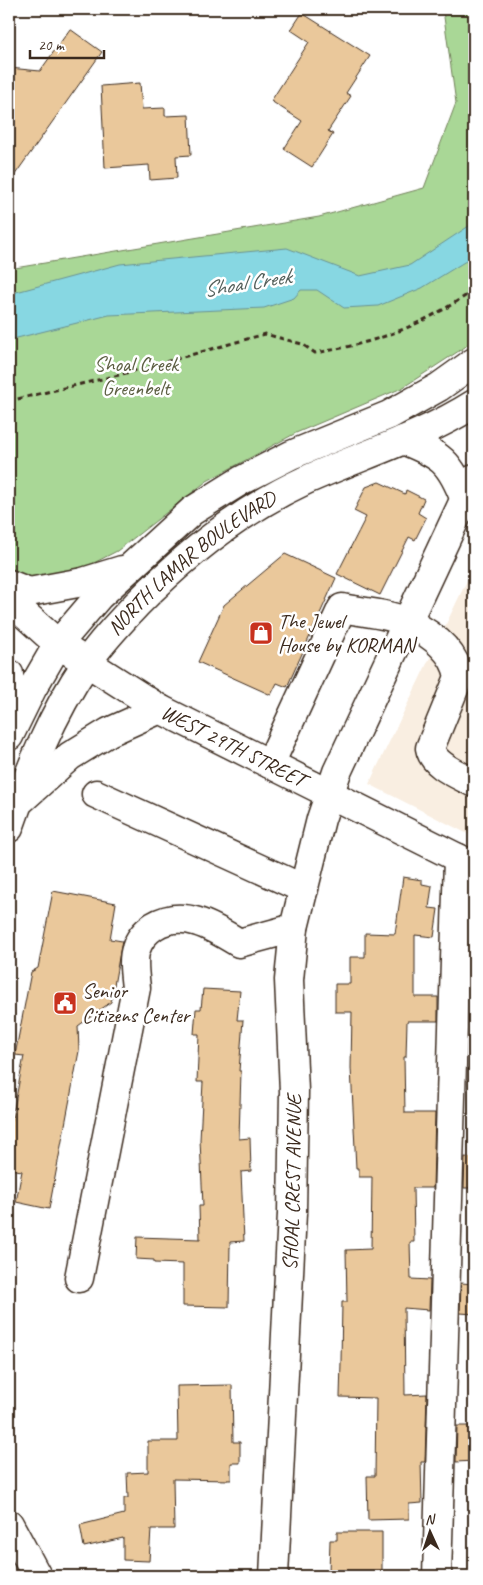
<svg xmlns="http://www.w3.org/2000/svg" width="483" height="1585" font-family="Caveat,sans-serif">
<rect width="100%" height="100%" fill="#fff"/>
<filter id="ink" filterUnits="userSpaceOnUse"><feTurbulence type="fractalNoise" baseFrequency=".02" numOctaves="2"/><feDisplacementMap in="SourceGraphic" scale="10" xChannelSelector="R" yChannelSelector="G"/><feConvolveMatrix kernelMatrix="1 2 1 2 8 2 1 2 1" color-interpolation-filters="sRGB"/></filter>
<g filter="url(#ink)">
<!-- built -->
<path fill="#f9eee1" d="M474,566v271l-105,-53z"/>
<!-- green -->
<path fill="#a9d796" stroke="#72805a" d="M441,9h33v329l-9,9 -63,41 -106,45 -89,48 -90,70 -54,28 -42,-2 -12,-9v-299l310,-52 105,-29 32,-85 -12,-86z"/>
<!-- water -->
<path fill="#87d7e2" stroke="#699294" d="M474,217v39l-52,32 -44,18 -34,2 -27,-18h-16l-7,8 -30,10 -155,7 -100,25v-46l111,-30 167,-16 73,28 50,-11 59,-39z"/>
<!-- building -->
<g fill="#eac89b" stroke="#3b2a1e">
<path d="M302,13l68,43 -24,37 5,3 -23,35 5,3 -21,33 -28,-18 18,-28 -31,-20 38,-59 -18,-12z"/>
<path d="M70,29l32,23 -93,131v-115l31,3z"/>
<path d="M140,83l2,26 23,-1v8l24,-1 2,40 -15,1 1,22 -27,2 -1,-15 -44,3 -4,-82z"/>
<path d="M379,482l26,12 1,-4 18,9 -6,14 8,5 -11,22 -6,-3 -29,58 -43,-21 29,-57 -12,-6 12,-24z"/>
<path d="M285,554l51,24 -49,109 -10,-4 -6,12 -73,-33 26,-57z"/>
<path d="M403,877l19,3v4l10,2 -3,22 9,1 -4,28 -19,-2v62h23v24h-31l-1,36h-2l1,56h30l-2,75h-20l1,54h-4l1,37 19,1 -1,30 -25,-2 1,87 22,-1 -2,68h-4l1,41 -13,1v15l-41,1 -1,-44h8l1,-78 -36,-1 1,-35 1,-60h5l-1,-52 25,-1 1,-72h-13v-9h-3l-5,-100 1,-56h-17v-28h15v-27h15v-24l30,1z"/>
<path d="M53,891l63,12 -6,36 12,2 -11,61 -33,24 1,25 -30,158 -33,-7 6,-31 -13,-2v-34l15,-79 -9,-1 16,-83 7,-4z"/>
<path d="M203,989l37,2 -3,29h6l-4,51h2l-2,68 11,-1 1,33 -10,1 3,69 -14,1 -1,65 -46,-1v-42l-29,-1v-3l-18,-1 1,-22 63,2 -1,-33h4l-3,-66 3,-58h-6l2,-48h-5l2,-25h5z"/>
<path d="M465,1157l9,1v30h-10z"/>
<path d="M461,1283l13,1v30l-14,-1z"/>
<path d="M232,1385l1,57h7v21h-9v17l-58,-1 1,50h-23l-2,32 -26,-1v-22l-39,9 -4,-22 44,-11v-16h4l-1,-25 21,-1v-31h30l-1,-55z"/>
<path d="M457,1426h17v35l-18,1z"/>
<path d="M337,1532h45v41l-53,-1 1,-32h7z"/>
</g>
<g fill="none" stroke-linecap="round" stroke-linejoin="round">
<!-- minor casing -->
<g stroke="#3b2a1e" stroke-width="31">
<g id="minor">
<path d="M403,440c38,15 47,21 62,60"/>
<path id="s1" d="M9,600l49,44 102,65 314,157"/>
<path d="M270,764l72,-156c19,4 48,6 65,14 23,11 48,29 52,55l-29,71c3,18 30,27 44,35"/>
<path d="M96,794l208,95"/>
<path d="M79,1278l57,-290c-1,-11 -4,-28 0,-39 3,-10 9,-17 18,-23 29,-18 59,1 85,17l55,-15"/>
<path id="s2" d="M274,1576l18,-363 2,-122 -5,-111 5,-52 27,-109 16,-47 137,-293"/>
<path d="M437,1576l21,-718"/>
</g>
</g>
<!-- major casing -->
<g stroke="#3b2a1e" stroke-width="31">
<g id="major">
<path d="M9,584l20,8 54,-10 39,-12"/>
<path d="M9,674v56"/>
<path d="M9,736l23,-47 26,-45 41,-48 93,-85 50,-31 49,-25 98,-40 50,-28 35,-25"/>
<path d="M22,799l48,-43 39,-24 51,-23"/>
<path id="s3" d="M9,828c20,-57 43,-114 77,-164 14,-21 33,-41 51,-60 50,-51 104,-94 169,-124 56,-25 116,-43 168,-76"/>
<path d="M9,1524l28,52"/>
</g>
</g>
<!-- path -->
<path stroke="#3b2a1e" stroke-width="3" stroke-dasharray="5 4" stroke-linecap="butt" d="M9,401l110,-26 146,-41 37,10 13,9c62,-10 107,-27 159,-63"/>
<!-- minor -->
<use href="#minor" stroke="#fff" stroke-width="28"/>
<!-- major -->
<use href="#major" stroke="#fff" stroke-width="28"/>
</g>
</g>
<!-- icons -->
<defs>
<g id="shop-square" transform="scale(1.25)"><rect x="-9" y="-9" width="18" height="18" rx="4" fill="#c8321e" stroke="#fff"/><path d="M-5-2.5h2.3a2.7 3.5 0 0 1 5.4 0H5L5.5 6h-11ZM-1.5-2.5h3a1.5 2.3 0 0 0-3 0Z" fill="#fff"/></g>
<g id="civic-square" transform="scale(1.25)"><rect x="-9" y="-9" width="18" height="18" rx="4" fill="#c8321e" stroke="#fff"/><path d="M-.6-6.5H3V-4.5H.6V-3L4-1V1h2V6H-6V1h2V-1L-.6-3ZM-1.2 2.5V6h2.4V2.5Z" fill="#fff"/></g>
</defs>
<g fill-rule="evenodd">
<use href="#shop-square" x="261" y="633"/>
<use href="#civic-square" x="65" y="1003"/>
</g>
<g text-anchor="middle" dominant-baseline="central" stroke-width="5" stroke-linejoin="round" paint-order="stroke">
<!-- park labels -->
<g font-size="21" fill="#5c5e42" stroke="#fff">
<text x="136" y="364">Shoal Creek<tspan x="136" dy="24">Greenbelt</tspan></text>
</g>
<!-- street labels -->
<g font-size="21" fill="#3b2a1e" stroke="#fff">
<text stroke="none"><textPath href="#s3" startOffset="329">NORTH LAMAR BOULEVARD</textPath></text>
<text stroke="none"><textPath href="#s1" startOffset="269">WEST 29TH STREET</textPath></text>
<text stroke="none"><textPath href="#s2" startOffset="394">SHOAL CREST AVENUE</textPath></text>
</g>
<!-- poi labels -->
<g font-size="21" fill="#3b2a1e" stroke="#fff" text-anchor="start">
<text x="278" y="621">The Jewel<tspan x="278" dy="24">House by KORMAN</tspan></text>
<text x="82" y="991">Senior<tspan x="82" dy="24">Citizens Center</tspan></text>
</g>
<!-- water labels -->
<g font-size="22" font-style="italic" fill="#525e59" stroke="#fff">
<text transform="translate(247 283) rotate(-9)">Shoal Creek</text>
</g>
</g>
<!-- margin -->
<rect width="483" height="1585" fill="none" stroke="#fff" stroke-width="30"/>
<rect x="15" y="15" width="453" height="1555" fill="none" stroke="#3b2a1e" stroke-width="2" filter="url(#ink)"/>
<!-- north arrow -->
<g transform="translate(430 1532) rotate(357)" stroke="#ffffff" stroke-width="4" paint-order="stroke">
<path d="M0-4L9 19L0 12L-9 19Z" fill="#3b2a1e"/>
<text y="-8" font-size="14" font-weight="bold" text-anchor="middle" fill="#3b2a1e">N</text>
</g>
<!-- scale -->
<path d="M30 50v8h74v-8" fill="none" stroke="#3b2a1e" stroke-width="2.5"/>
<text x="38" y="50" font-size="15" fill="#3b2a1e" stroke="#ffffff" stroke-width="4" paint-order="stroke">20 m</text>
</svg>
